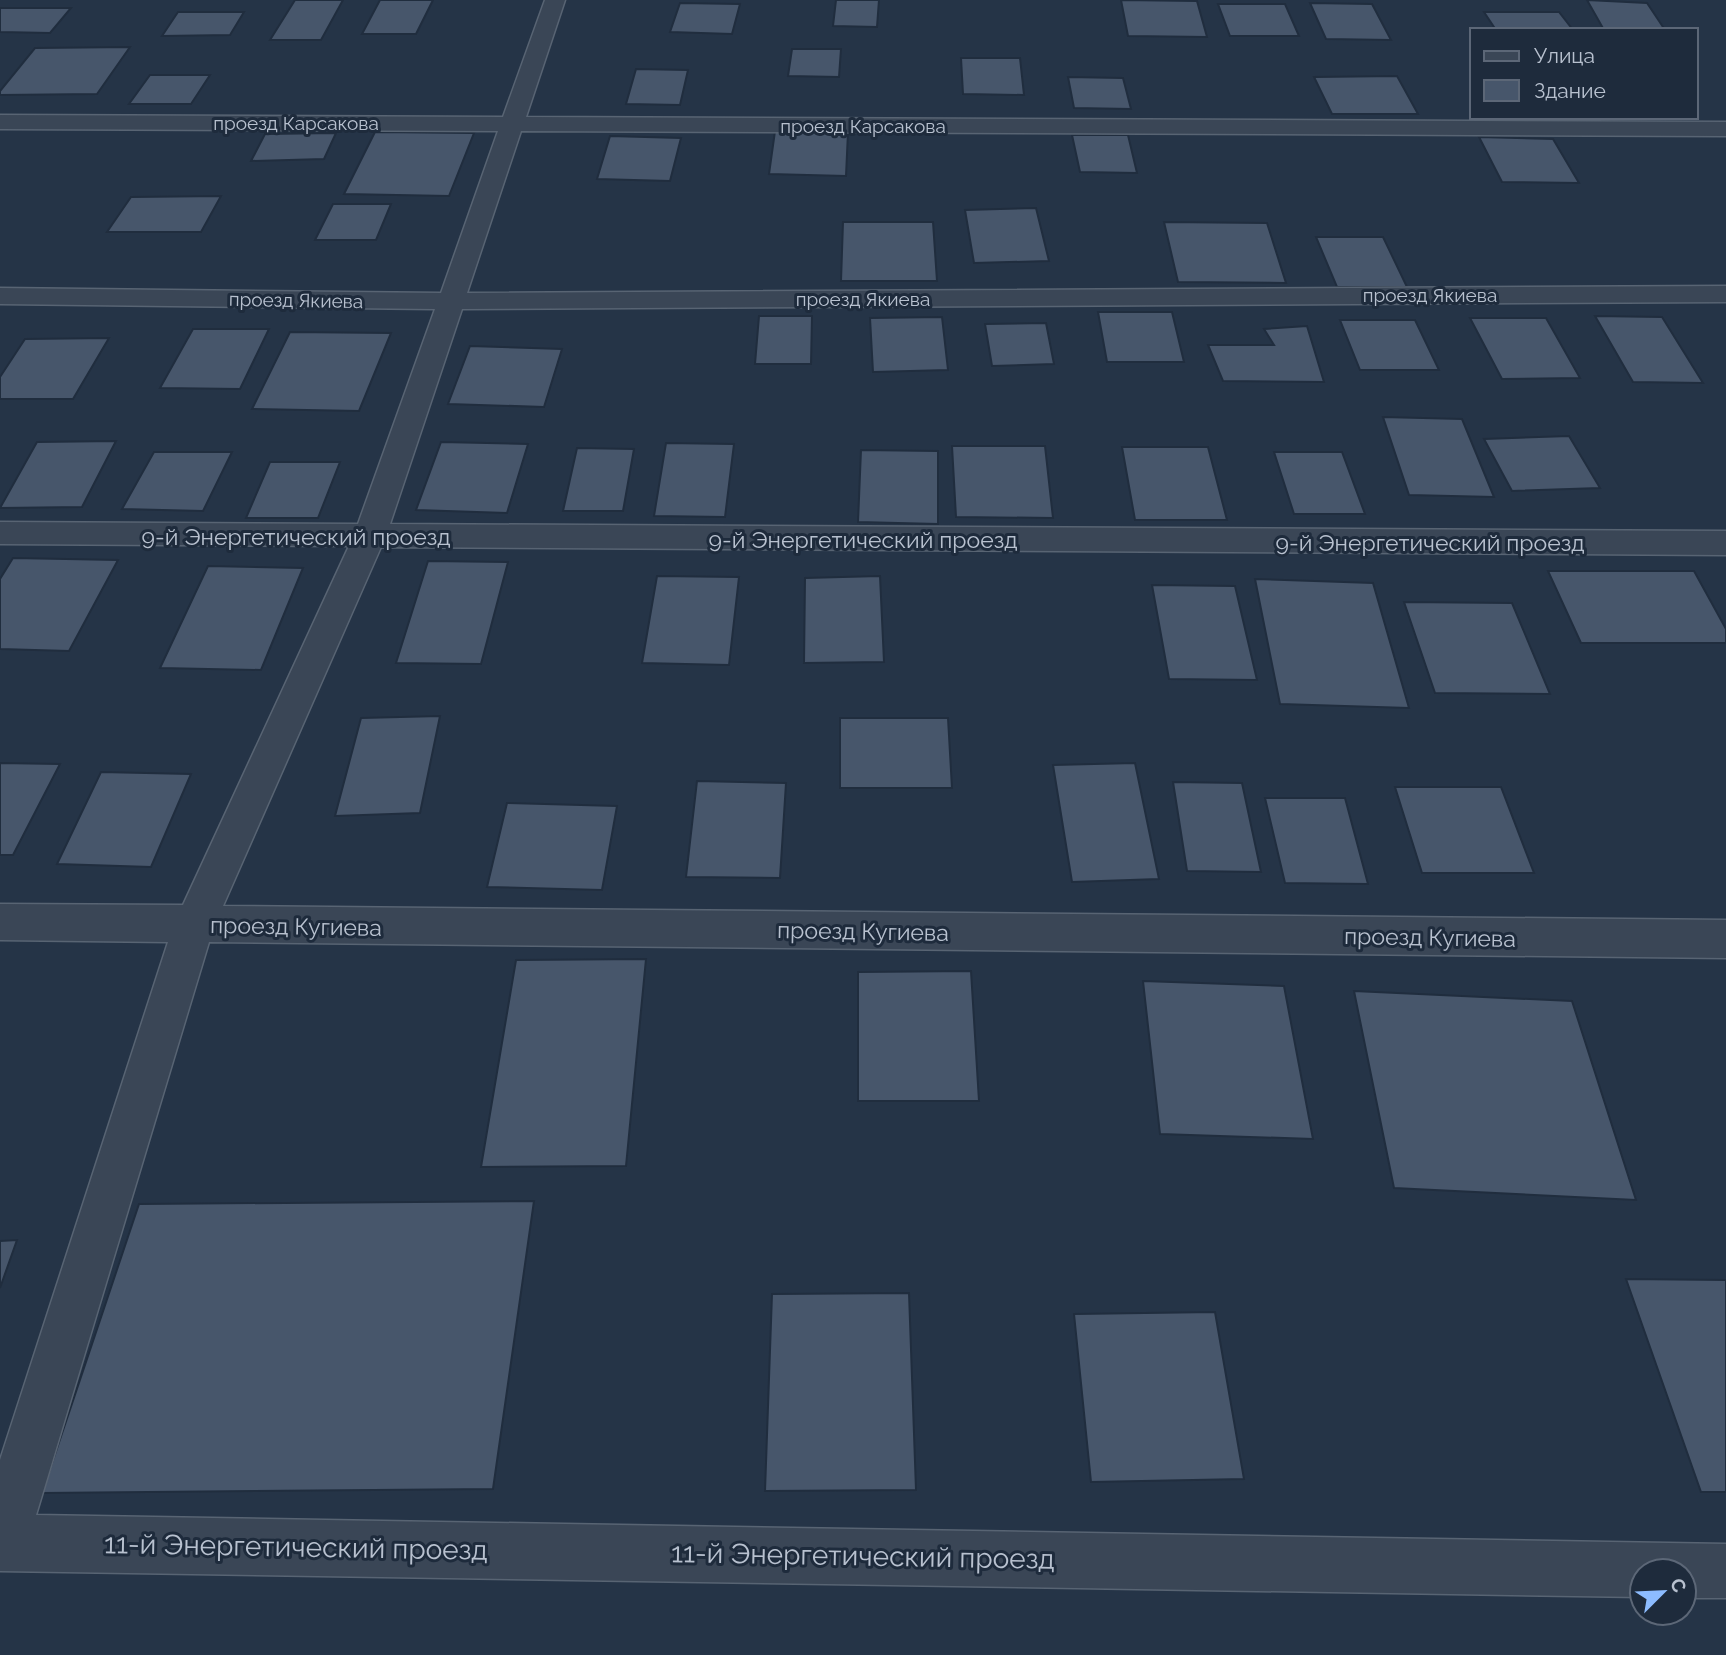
<svg xmlns="http://www.w3.org/2000/svg" width="1726" height="1655" font-family="Raleway,sans-serif">
<rect width="100%" height="100%" fill="#253447"/>
<!-- building -->
<g fill="#47566b" stroke="#202d3e" stroke-width="2">
<path d="M295,0h48l-22,40h-51z"/>
<path d="M380,0h53l-17,34h-54z"/>
<path d="M836,0h43l-2,27 -44,-1z"/>
<path d="M1121,0l76,1 10,36 -79,-1z"/>
<path d="M1587,0l60,3 18,27h-61z"/>
<path d="M680,3l60,1 -8,30 -62,-2z"/>
<path d="M1310,3l62,1 19,36 -65,-1z"/>
<path d="M1218,4h67l14,32h-69z"/>
<path d="M0,8h71l-21,25 -50,-1z"/>
<path d="M178,12h66l-14,23 -68,1z"/>
<path d="M1484,12h75l14,18h-77z"/>
<path d="M130,47l-33,47 -97,1v-4l35,-43z"/>
<path d="M792,49h49l-2,28 -51,-1z"/>
<path d="M961,58h59l4,37 -61,-1z"/>
<path d="M636,69l52,1 -8,35 -54,-1z"/>
<path d="M150,75h60l-19,29h-62z"/>
<path d="M1397,76l21,38h-86l-18,-37z"/>
<path d="M1068,77l55,1 8,31 -57,-1z"/>
<path d="M775,131l73,1 -2,44 -77,-2z"/>
<path d="M375,132l99,1 -25,63 -105,-2z"/>
<path d="M336,133l-12,26 -73,2 14,-27z"/>
<path d="M1072,135h56l9,38 -57,-1z"/>
<path d="M610,136l71,2 -11,43 -73,-2z"/>
<path d="M1479,137l74,2 26,44 -77,-1z"/>
<path d="M221,196l-20,36h-94l24,-35z"/>
<path d="M333,204h58l-15,36h-61z"/>
<path d="M1036,208l13,53 -75,2 -9,-53z"/>
<path d="M843,222h90l4,59h-96z"/>
<path d="M1164,222l103,1 19,60 -108,-1z"/>
<path d="M1316,237h67l24,50h-70z"/>
<path d="M1098,312h74l12,50h-77z"/>
<path d="M759,316h53l-1,48h-56z"/>
<path d="M1595,316l67,1 41,66 -70,-1z"/>
<path d="M942,317l6,53 -75,2 -3,-54z"/>
<path d="M1470,318h76l34,60 -78,1z"/>
<path d="M1340,320h75l24,50h-79z"/>
<path d="M1046,323l8,41 -62,2 -7,-42z"/>
<path d="M1307,326l17,56 -101,-1 -15,-36h66l-10,-16z"/>
<path d="M193,329h76l-29,60 -80,-1z"/>
<path d="M290,332l101,1 -32,78 -107,-2z"/>
<path d="M109,338l-36,61h-73v-22l25,-38z"/>
<path d="M470,346l92,3 -18,58 -96,-3z"/>
<path d="M1383,417l79,2 32,78 -85,-2z"/>
<path d="M1569,436l31,52 -88,3 -28,-52z"/>
<path d="M116,441l-34,66 -82,1 37,-66z"/>
<path d="M441,442l87,2 -21,69 -91,-3z"/>
<path d="M666,443l68,1 -9,73 -71,-1z"/>
<path d="M952,446h93l8,72 -97,-1z"/>
<path d="M1122,447h86l19,73h-92z"/>
<path d="M577,448l57,1 -11,62h-60z"/>
<path d="M861,450l77,1v73l-80,-2z"/>
<path d="M154,452h78l-29,59 -81,-2z"/>
<path d="M1274,452h68l23,62h-71z"/>
<path d="M270,462h70l-22,56h-72z"/>
<path d="M13,558l105,2 -49,91 -69,-2v-70z"/>
<path d="M428,561l80,1 -27,102 -85,-1z"/>
<path d="M208,566l95,2 -42,102 -101,-2z"/>
<path d="M1548,571h146l32,58v14h-145z"/>
<path d="M657,576l82,1 -10,88 -87,-2z"/>
<path d="M880,576l4,86 -80,1 1,-85z"/>
<path d="M1255,579l118,4 36,125 -129,-4z"/>
<path d="M1152,585l83,1 22,94 -88,-1z"/>
<path d="M1404,602l108,1 38,91 -115,-1z"/>
<path d="M440,716l-20,97 -85,3 26,-98z"/>
<path d="M840,718h108l4,70h-112z"/>
<path d="M0,763l60,1 -47,91h-13z"/>
<path d="M1135,763l24,116 -87,3 -19,-117z"/>
<path d="M101,772l90,2 -40,93 -94,-3z"/>
<path d="M697,781l89,2 -6,95 -94,-1z"/>
<path d="M1173,782l69,1 19,89 -74,-1z"/>
<path d="M1395,787h106l33,86h-112z"/>
<path d="M1265,798h80l23,86 -83,-1z"/>
<path d="M507,803l110,3 -15,84 -115,-3z"/>
<path d="M646,959l-20,207 -145,1 35,-207z"/>
<path d="M971,971l8,130h-121v-129z"/>
<path d="M1143,981l141,5 29,153 -153,-5z"/>
<path d="M1354,991l218,10 64,199 -242,-12z"/>
<path d="M534,1201l-41,288 -451,4 97,-289z"/>
<path d="M17,1240l-17,48v-47z"/>
<path d="M1626,1279l100,1v212h-25z"/>
<path d="M909,1293l7,197 -151,1 7,-197z"/>
<path d="M1215,1312l29,167 -153,3 -17,-168z"/>
</g>
<g fill="none" stroke-linecap="round" stroke-linejoin="round">
<!-- minor casing -->
<g stroke="#586473" stroke-width="3">
<path id="minor" d="M545,0h20l-39,117 1200,5v14l-1205,-5 -54,162 1259,-7v16l-1264,7 -72,215 1336,7v24l-1345,-8 -158,359 1503,14v38l-1517,-16 -173,573 1690,29v54h-42v-27h-42v26l-1642,-26v-111l168,-518 -168,-2v-36l183,1 166,-359 -349,-2v-22l358,2 77,-215 -435,-5v-16l441,5 57,-162 -498,-2v-14l503,2z"/>
</g>
<!-- minor -->
<use href="#minor" fill="#3a4656" fill-rule="evenodd"/>
</g>
<g text-anchor="middle" dominant-baseline="central" stroke-width="6" stroke-linejoin="round" paint-order="stroke">
<!-- far-street labels -->
<g font-size="19" fill="#b8c1cf" stroke="#1e2b3c">
<text x="296" y="123">проезд Карсакова</text>
<text x="863" y="126">проезд Карсакова</text>
<text x="1430" y="295">проезд Якиева</text>
<text x="863" y="299">проезд Якиева</text>
<text transform="translate(296 300) rotate(1)">проезд Якиева</text>
</g>
<!-- street labels -->
<g font-size="23" fill="#b8c1cf" stroke="#1e2b3c">
<text x="296" y="536">9-й Энергетический проезд</text>
<text x="863" y="539">9-й Энергетический проезд</text>
<text x="1430" y="542">9-й Энергетический проезд</text>
<text transform="translate(296 926) rotate(1)">проезд Кугиева</text>
<text transform="translate(863 931) rotate(1)">проезд Кугиева</text>
<text transform="translate(1430 937) rotate(1)">проезд Кугиева</text>
</g>
<!-- near-street labels -->
<g font-size="28" fill="#b8c1cf" stroke="#1e2b3c">
<text transform="translate(296 1547) rotate(1)">11-й Энергетический проезд</text>
<text transform="translate(863 1556) rotate(1)">11-й Энергетический проезд</text>
</g>
</g>
<!-- legend -->
<rect x="1470" y="28" width="228" height="91" fill="#1e2b3c" stroke="#5c6777" stroke-width="2"/>
<rect x="1484" y="51" width="35" height="10" fill="#3a4656" stroke="#5c6777" stroke-width="2"/>
<text x="1534" y="63" font-size="21" fill="#b8c1cf">Улица</text>
<rect x="1484" y="80" width="35" height="21" fill="#47566b" stroke="#5c6777" stroke-width="2"/>
<text x="1534" y="98" font-size="21" fill="#b8c1cf">Здание</text>
<!-- north arrow -->
<g transform="translate(1663 1592) rotate(66)"><circle r="33" fill="#1e2b3c" stroke="#5c6777" stroke-width="2"/>
<path d="M0-5L12 26L0 18L-12 26Z" fill="#8dbcff"/>
<text y="-10" font-size="19" font-weight="bold" text-anchor="middle" fill="#b8c1cf">С</text>
</g>
</svg>
